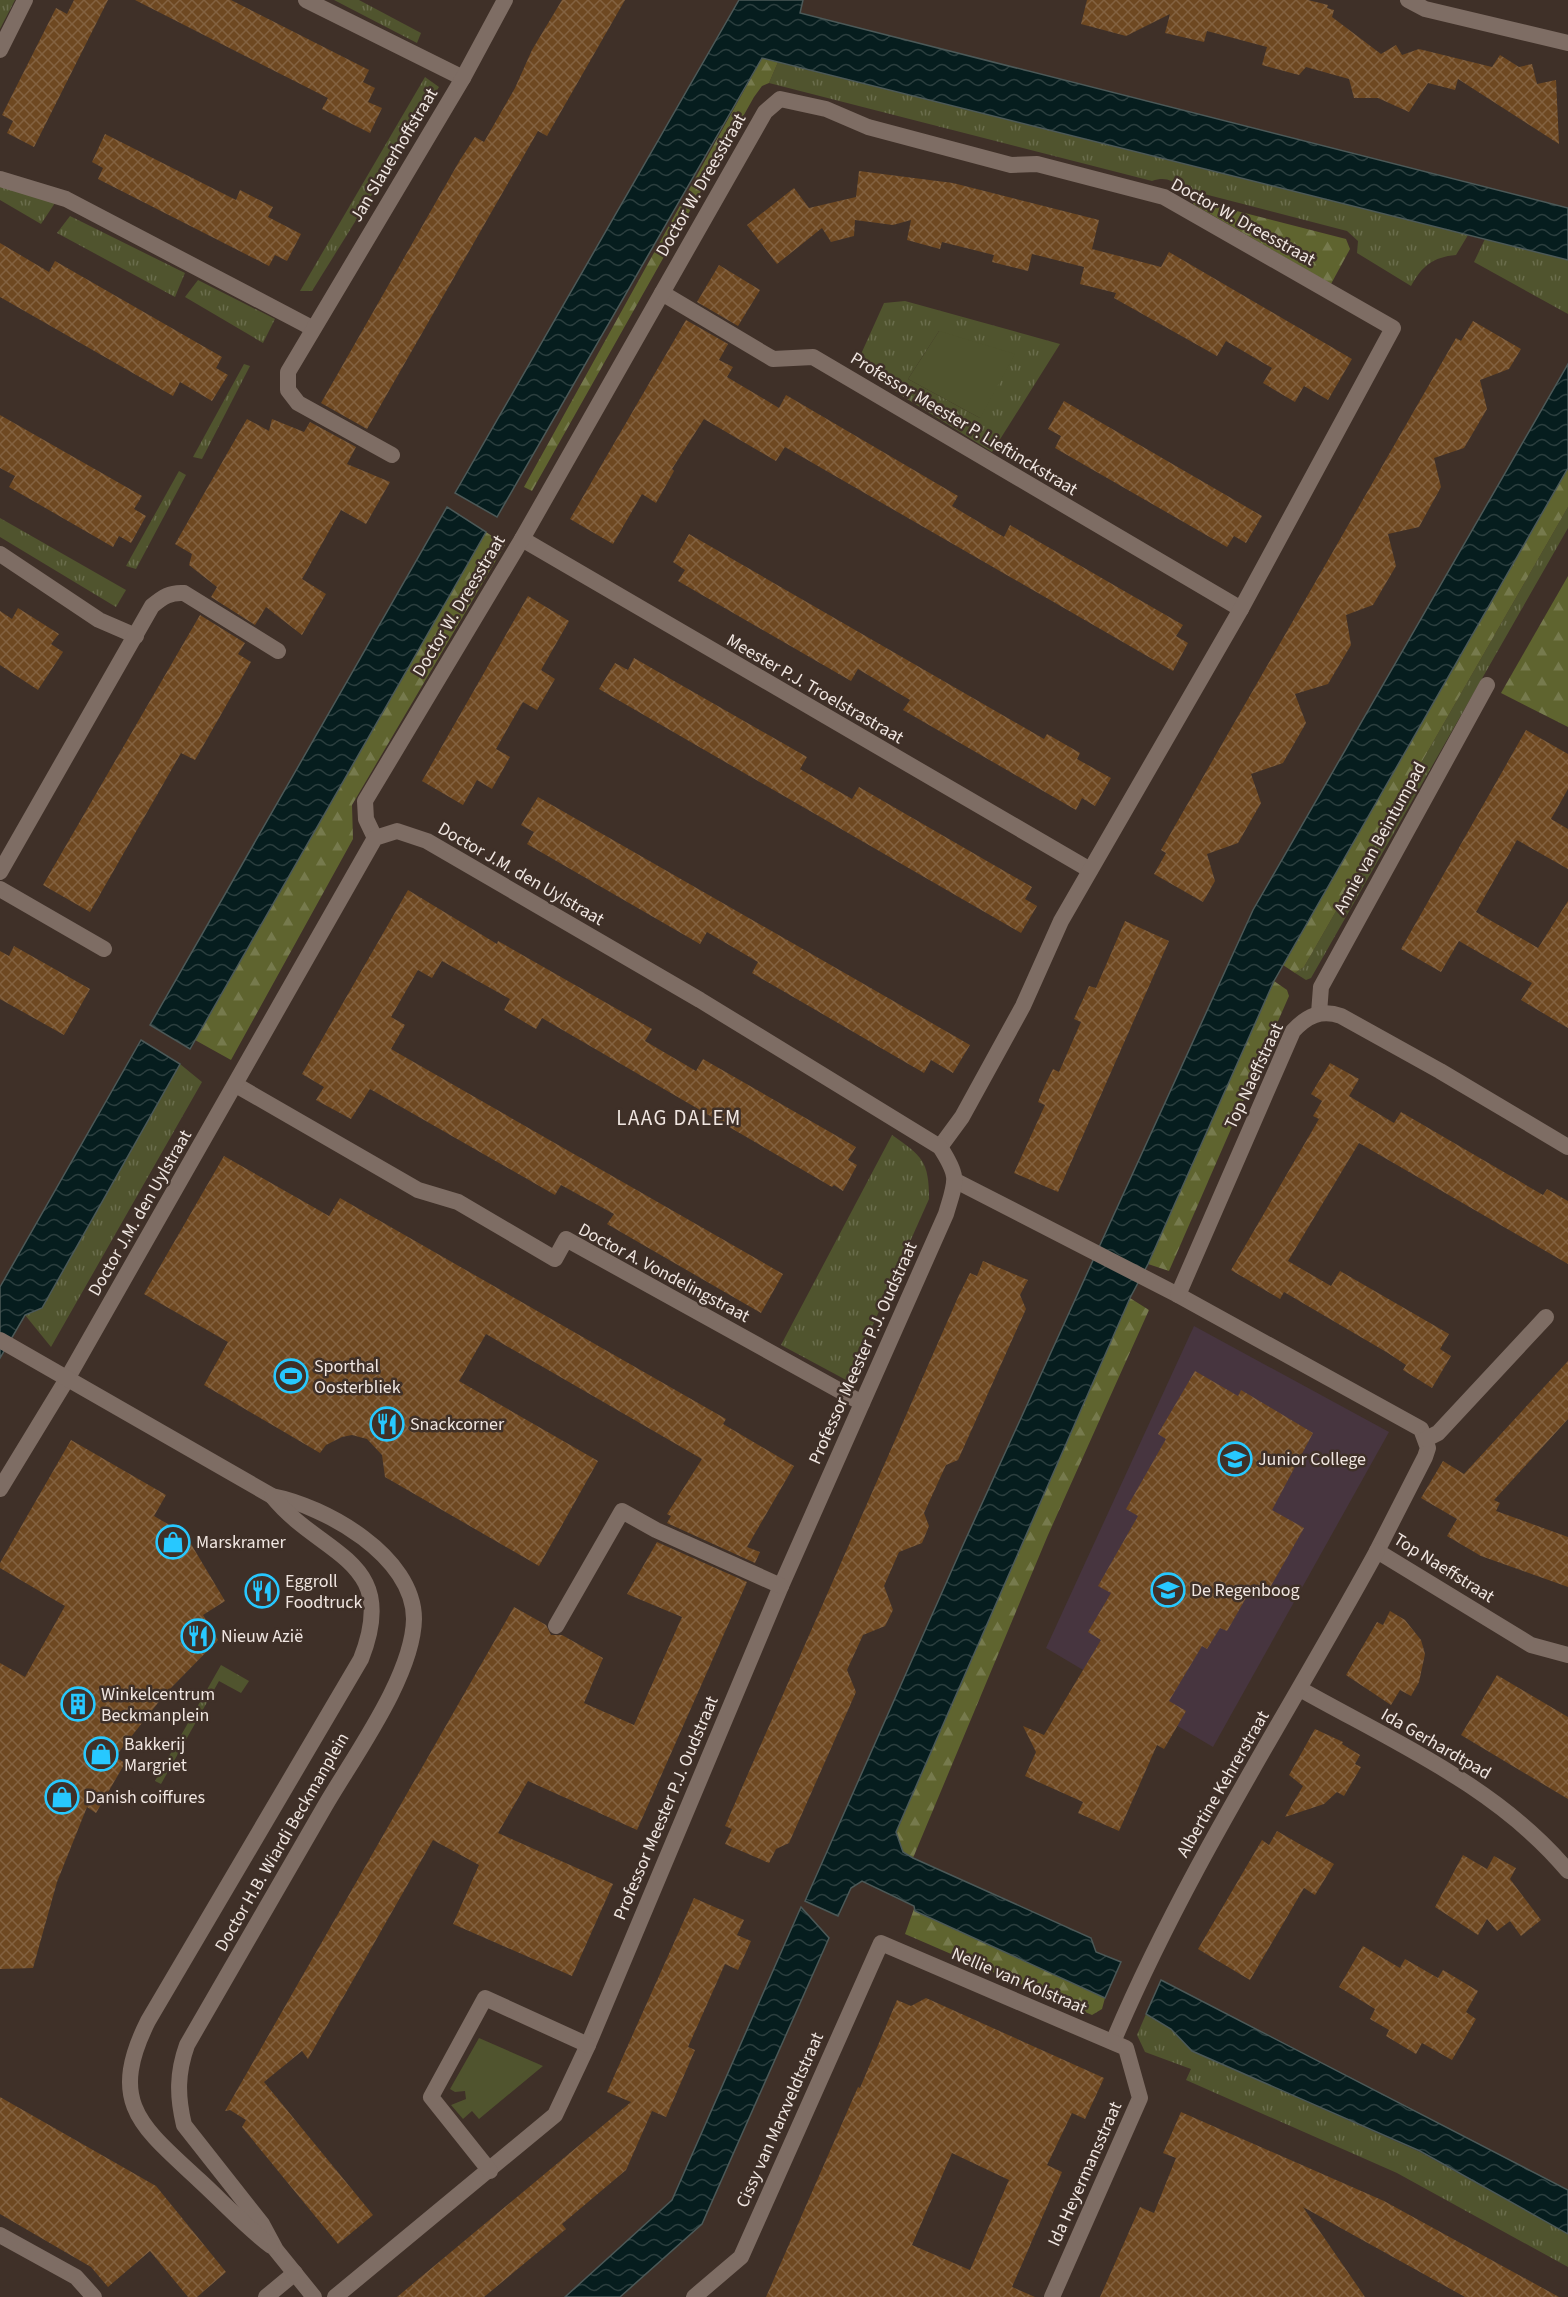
<svg xmlns="http://www.w3.org/2000/svg" width="1568" height="2297" font-family="'Source Sans 3',sans-serif">
<defs>
<pattern id="grass-tufts" width="24" height="20" patternUnits="userSpaceOnUse" patternTransform="scale(1.5)"><rect width="24" height="20" fill="#50542e"/><path d="M3 7l-1-3M5 7V3M7 7l1-3M15 17l-1-3M17 17v-4M19 17l1-3" fill="none" stroke="#6a6d4c"/></pattern>
<pattern id="forest-firs" width="22" height="20" patternUnits="userSpaceOnUse" patternTransform="scale(1.5)"><rect width="22" height="20" fill="#5f642f"/><path d="M5 1l3.5 6h-7zM16 11l3.5 6h-7z" fill="#767a4d"/></pattern>
<pattern id="water-waves" width="16" height="10" patternUnits="userSpaceOnUse" patternTransform="scale(1.5)"><rect width="16" height="10" fill="#061d1e"/><path d="M0 5q4-4 8 0t8 0" fill="none" stroke="#2b3e3e"/></pattern>
<pattern id="building-cross-hatch" width="8" height="8" patternUnits="userSpaceOnUse" patternTransform="scale(1.5)"><rect width="8" height="8" fill="#6e4821"/><path d="M0 0l8 8M0 8l8-8" fill="none" stroke="#836241"/></pattern>
</defs>
<rect width="100%" height="100%" fill="#3f3028"/>
<!-- education -->
<path fill="#47353f" d="M1194,1326l195,106 -176,315 -167,-99z"/>
<!-- grass -->
<g fill="url(#grass-tufts)" fill-rule="evenodd">
<path d="M0,0h15l-15,29z"/>
<path d="M334,0h25l62,33 -4,10z"/>
<path d="M778,62l69,16 621,157 -12,20c-23,2 -34,11 -45,31l-54,-33 1,-12 -11,-10 -166,-43c-10,-9 -17,-11 -29,-7l-383,-98z"/>
<path d="M425,77l14,10 -127,204h-12z"/>
<path d="M0,184l55,19 -14,21 -41,-24z"/>
<path d="M70,216l115,57 -10,24 -118,-64z"/>
<path d="M1485,239l83,21v54l-94,-52z"/>
<path d="M198,280l77,39 -12,24 -78,-46z"/>
<path d="M905,301l155,43 -68,108 -93,-58 -42,-31 27,-60zM939,331l41,87 -72,-39z"/>
<path d="M244,364l6,2 -48,93 -9,-2z"/>
<path d="M179,471l7,4 -50,94 -10,-3z"/>
<path d="M1568,507v21l-257,450 -5,2 -11,-7 9,-6z"/>
<path d="M0,518l126,72 -10,17 -116,-70z"/>
<path d="M180,1064l22,18 -151,265 -26,-32 17,-7z"/>
<path d="M892,1135c30,21 37,26 37,64l-81,182 -67,-36z"/>
<path d="M221,1665l28,16 -8,12 -22,-12 -58,103 -6,-3z"/>
<path d="M1146,2014l25,15 21,22 228,101 148,82v33l-171,-94 -211,-93 5,-11 -46,-17 -8,-17z"/>
</g>
<!-- forest -->
<g fill="url(#forest-firs)">
<path d="M762,58l16,4 -9,21 -7,3 -8,11 -222,394 -8,-4z"/>
<path d="M1194,200l152,39 4,10 -19,35 -138,-80z"/>
<path d="M1568,468v39l-264,460 -9,6 -12,-8z"/>
<path d="M486,532l19,13 -153,260 1,34 -122,221 -36,-20z"/>
<path d="M1568,576v151l-67,-34z"/>
<path d="M1274,981l13,9 2,6 -120,275 -21,-7z"/>
<path d="M1130,1298l19,12 -101,225 -135,323 -10,-6 -7,-20z"/>
<path d="M915,1906v5l190,87 -3,11 -10,6 -187,-81z"/>
</g>
<!-- green -->
<g fill="#50542e">
<path d="M939,331l76,23 -35,64 -72,-39z"/>
<path d="M479,2038l64,28 -64,53 -7,-8 -9,8 -12,-14 15,-6 -1,-8 -10,1 -5,-3z"/>
</g>
<!-- water -->
<g fill="url(#water-waves)" stroke="#4c5958" stroke-width="1.5">
<path d="M739,0h64l-3,13 768,195v52l-806,-202 -265,459 -42,-24z"/>
<path d="M1568,364v104l-294,513 -126,283 -18,34 -234,534 7,20 10,6 178,80 5,14 25,10 -16,36 -190,-87 -1,-5 -52,-25 -11,7 -13,28 -33,-15 158,-356 290,-635z"/>
<path d="M447,507l39,25 -296,517 -40,-24z"/>
<path d="M141,1040l39,24 -138,244 -17,7 -25,43v-71z"/>
<path d="M801,1907l28,31 -127,286 -82,73h-55l107,-97z"/>
<path d="M1161,1980l407,210v44l-148,-83 -228,-100 -21,-22 -25,-15z"/>
</g>
<!-- building -->
<g fill="url(#building-cross-hatch)" fill-rule="evenodd">
<path d="M74,0h34l-74,147 -27,-14 6,-12 -11,-6 54,-107 11,6z"/>
<path d="M135,0h96l138,70 -6,12 12,6 -7,14 14,6 -12,25 -48,-24 6,-11z"/>
<path d="M562,0h63l-78,136 -9,-5 -171,298 -46,-26 139,-243 15,-23 9,5 31,-54 17,-38z"/>
<path d="M1087,0h221l20,5 -1,3 7,2 -2,7 49,37 15,-9 6,10 17,-6 73,18 8,-12 19,12 13,-3 5,20 19,-4 3,64 -101,-65 -3,11 -27,-7 -19,29 -31,-14h-24l-5,-19 -43,-12 -7,8 -37,-10 5,-18 -60,-16 -3,11 -39,-9 5,-19 -44,22 -45,-12z"/>
<path d="M105,134l131,66 4,-10 33,17 -5,10 33,17 -14,27 -12,-6 -6,11 -171,-87 5,-11 -11,-6z"/>
<path d="M859,171l94,12 146,37 -7,29 69,18 8,-15 183,107 -24,41 -24,-14 -9,16 -32,-19 9,-15 -46,-27 -9,15 -103,-58 2,-5 -36,-9 4,-17 -52,-13 -4,17 -36,-9 2,-7 -52,-13 -2,7 -33,-9 4,-20 -18,5 -38,-5 -1,16 -23,6 -9,-14 -45,36 -30,-39 47,-37 15,20 47,-11z"/>
<path d="M0,243l49,29 6,-11 167,96 -6,11 12,7 -16,26 -32,-19 -7,14 -173,-99z"/>
<path d="M719,265l41,25 -22,36 -41,-24z"/>
<path d="M686,320l42,24 -9,16 14,7 -6,10 52,31 7,-13 172,101 -6,10 52,31 6,-12 173,100 -7,11 12,7 -15,28 -388,-224 -9,14 -72,-42 -32,50 2,2 -18,32 -14,-9 -29,50 -43,-25z"/>
<path d="M1473,321l48,28 -12,20 -29,11 7,29 -23,39 -30,10 7,29 -22,40 -31,7 8,32 -23,39 -27,10 5,30 -23,39 -33,10 11,29 -23,40 -32,11 10,29 -23,40 -31,11 8,27 -12,21 -49,-28 12,-21 -5,-3 295,-512 5,3z"/>
<path d="M1064,401l198,115 -16,27 -12,-7 -7,11 -172,-99 6,-12 -13,-7z"/>
<path d="M0,415l142,81 -8,13 12,7 -15,27 -12,-7 -6,11 -104,-60 6,-11 -15,-8z"/>
<path d="M247,419l22,12 3,-12 32,13 6,-10 46,25 -9,17 43,18 -24,42 -25,-14 -39,69 24,15 -24,41 -36,-28 -11,18 -44,-28 6,-10 -28,-22 3,-11 -17,-10z"/>
<path d="M689,534l355,205 3,-5 33,19 -3,6 34,19 -16,28 -13,-8 -6,12 -173,-100 7,-10 -52,-31 -7,12 -173,-100 7,-11 -12,-8z"/>
<path d="M528,596l41,25 -28,49 14,9 -18,31 -14,-8 -14,24 -13,23 14,8 -18,32 -15,-9 -14,25 -41,-24z"/>
<path d="M18,608l41,26 -8,10 12,8 -25,38 -38,-25v-54l12,8z"/>
<path d="M200,615l45,28 -7,11 13,8 -56,98 -14,-7 -91,159 -47,-27z"/>
<path d="M634,658l173,99 -7,12 52,30 7,-12 173,100 -7,12 12,7 -16,27 -422,-244 16,-26 13,7z"/>
<path d="M1526,730l42,24v35l-17,30 17,10v40l-51,-29 -41,72 62,36 30,-47v127l-47,-28 11,-17 -73,-42 -18,31 -40,-23z"/>
<path d="M538,797l432,248 -17,28 -22,-13 -7,13 -172,-100 6,-11 -51,-30 -7,12 -173,-100 7,-12 -13,-7z"/>
<path d="M408,890l89,54 1,-3 154,88 -7,12 51,30 7,-12 153,88 -8,13 9,5 -14,26 -9,-6 -2,2 -290,-169 -6,11 -32,-19 6,-11 -68,-38 -10,17 -14,-8 -27,47 14,8 -14,24 392,225 -22,39 -154,-89 7,-10 -53,-29 -6,10 -185,-106 -19,30 -35,-19 8,-13 -22,-13z"/>
<path d="M1125,921l44,20 -111,251 -44,-19 31,-68 -7,-3 7,-17 8,-16 6,3 22,-50 -7,-3 15,-33 7,2z"/>
<path d="M14,946l76,43 -26,46 -64,-36v-48l9,5z"/>
<path d="M1330,1063l29,16 -10,17 45,27 7,-11 142,83 4,-6 21,12v63l-209,-121 -71,118 43,25 9,-15 109,63 -9,15 11,7 -19,32 -29,-18 3,-5 -18,-12 -104,-61 -4,7 -49,-29 88,-151 -6,-3 9,-15 -11,-7z"/>
<path d="M224,1156l105,60 11,-18 386,221 -3,5 71,42 -47,81 13,5 -5,11 -88,-40 4,-7 -4,-2 35,-55 -216,-125 -27,47 139,80 -59,105 -154,-89 -3,-22 -15,-16 -15,-4 -10,2 -16,8 -6,8 -116,-68 24,-43 -84,-48z"/>
<path d="M983,1261l45,19 -8,15 6,14 -68,151 -12,5 -22,48 5,13 -7,17 -23,9 -15,34 9,24 -8,16 -22,9 -16,35 9,22 -67,151 -13,6 -7,14 -44,-19 7,-15 -7,-3 234,-531 11,-22 7,3z"/>
<path d="M1568,1361v58l-74,81 6,3 -4,8 72,26v50l-87,-31 -34,-20 10,-17 -36,-21 22,-37 21,13z"/>
<path d="M1195,1371l43,25 3,-6 72,43 -41,77 32,18 -36,63 -14,-7 -27,47 -7,-3 -13,21 -5,-3 -33,55 17,10 -22,38 -7,-4 -38,86 -41,-18 5,-11 -58,-26 11,-24 -13,-26 21,9 57,-95 -13,-8 23,-39 -13,-7 40,-70 -12,-7 40,-70 -8,-5z"/>
<path d="M71,1440l95,55 -12,21 31,18 40,67 -22,14 15,25 -53,54 -50,63 10,6 -29,50 -9,-6 -30,75 -24,86 -33,1v-306l25,14 40,-71 -65,-38v-5z"/>
<path d="M657,1542l90,40 -110,248 -109,-49 -30,52 115,51 -41,92 -119,-52 26,-59 -46,-25 -125,219 -6,-8 -38,31 109,133 -35,29 -96,-117 4,-7 -16,-10 -5,1 289,-504 32,18 5,10h11l41,23 -19,45 50,22 48,-108 -55,-23z"/>
<path d="M1390,1611l15,9 16,20 4,14 -6,28 -8,14 -11,-6 -9,15 -45,-30 31,-53 6,3z"/>
<path d="M1497,1675l71,42v82l-107,-64z"/>
<path d="M1315,1729l28,13 -1,2 18,11 -5,9 6,3 -17,29 -7,-4 -13,12 -39,13 18,-31 -14,-11z"/>
<path d="M1277,1831l57,33 -19,31 -11,-7 -54,92 -52,-31 64,-109 7,5z"/>
<path d="M1463,1855l24,14 7,-13 22,12 -6,11 31,41 -20,16 -11,-15 -13,10 -10,-12 -9,16 -43,-28z"/>
<path d="M694,1898l50,22 -7,15 14,6 -13,29 -13,-6 -37,83 7,3 -29,67 -14,-6 -26,59 -64,54 4,5 -82,68h-87l234,-195 -24,-10z"/>
<path d="M1363,1946l37,22 5,-9 33,19 5,-8 35,21 -12,21 10,7 -24,41 -30,-17 -6,11 -30,-18 3,-6 -19,-11 5,-10 -36,-22z"/>
<path d="M926,1998l178,80 -19,41 -13,-6 -25,52 15,7 -50,115 23,10h-269l92,-210 2,1 37,-88 14,6zM952,2153l57,27 -39,90 -58,-25z"/>
<path d="M0,2097l156,89 70,86 -29,25h-9l-38,-46 -42,36 -17,-20 -91,-53z"/>
<path d="M1181,2112l203,89 175,96h-94l-162,-90 62,90h-265l40,-90 14,6 22,-55 -13,-5z"/>
</g>
<g fill="none" stroke-linecap="round" stroke-linejoin="round">
<!-- minor -->
<g stroke="#7e6d64" stroke-width="16">
<path d="M306,0l157,78"/>
<path d="M1408,0l17,9 143,34"/>
<path d="M0,50l25,-50"/>
<path d="M0,179l66,20 246,129"/>
<path d="M662,293l111,66 40,-2 428,252"/>
<path d="M392,455l-94,-52 -10,-13v-18l175,-294 42,-78"/>
<path d="M522,539l568,331"/>
<path d="M0,554l99,66 37,16"/>
<path d="M375,838l-9,-19 -1,-18 157,-262 243,-427 15,-13 46,10 42,18 143,38 26,-1 127,33 229,131 -152,281 -180,312 -38,85 -61,111 -22,30"/>
<path d="M0,872l152,-266c11,-9 18,-14 32,-13l94,58"/>
<path d="M0,889l104,60"/>
<path d="M1319,1013l2,-26 166,-302"/>
<path d="M236,1085l182,105 40,12 97,57 11,-20 296,164"/>
<path d="M956,1181l222,114 243,134 7,19 -3,9 -48,94 154,94 37,10"/>
<path d="M1178,1295l115,-264c14,-15 28,-22 48,-15l99,55 128,76"/>
<path d="M1426,1439l12,-6 108,-116"/>
<path d="M0,1489l67,-110 308,-541 22,-7 30,10 273,159 240,147c20,31 16,33 6,67l-165,372 -193,459 -33,70 -220,182"/>
<path d="M556,1626l66,-115 34,19 125,56"/>
<path d="M1300,1689c94,53 198,98 268,182"/>
<path d="M1113,2042c72,-171 175,-328 264,-491"/>
<path d="M490,2171l-59,-74 54,-99 103,47"/>
<path d="M0,2235l76,42 18,20"/>
<path d="M266,2297l29,-24"/>
<path d="M694,2297l47,-40 140,-314 245,105 14,50 -88,199"/>
</g>
<!-- tertiary -->
<g stroke="#7e6d64" stroke-width="16">
<path d="M0,1340l272,156c53,10 142,60 142,123 -1,57 -60,137 -89,187 -46,80 -92,159 -138,239 -10,28 -10,51 -3,80l78,99 14,26 38,47"/>
<path d="M271,2246c-26,-20 -48,-44 -72,-66 -58,-54 -92,-77 -51,-159l213,-362c40,-101 -40,-102 -89,-163"/>
</g>
</g>
<!-- icons -->
<defs>
<g id="stadium-ring" transform="scale(1.725)"><circle r="9.5" fill="#3f3028" stroke="#27c8ff" stroke-width="1.5"/><path d="M0-5a6.5 5 0 1 0 0 10a6.5 5 0 1 0 0-10ZM-3.5-1.8h7v3.6h-7Z" fill="#27c8ff"/></g>
<g id="restaurant-ring" transform="scale(1.725)"><circle r="9.5" fill="#3f3028" stroke="#27c8ff" stroke-width="1.5"/><path d="M-5-6h1v4h1v-4h1v4h1v-4h1v5L-1.5 .5V6h-2V.5L-5-1ZM5-6V6H3V1.5H1.5Q1.5-4 5-6Z" fill="#27c8ff"/></g>
<g id="school-ring" transform="scale(1.725)"><circle r="9.5" fill="#3f3028" stroke="#27c8ff" stroke-width="1.5"/><path d="M0-5L7-2L0 1L-7-2ZM-4 1L0 2.5L4 1V4Q0 6-4 4Z" fill="#27c8ff"/></g>
<g id="shop-ring" transform="scale(1.725)"><circle r="9.5" fill="#3f3028" stroke="#27c8ff" stroke-width="1.5"/><path d="M-5-2.5h2.3a2.7 3.5 0 0 1 5.4 0H5L5.5 6h-11ZM-1.5-2.5h3a1.5 2.3 0 0 0-3 0Z" fill="#27c8ff"/></g>
<g id="building-ring" transform="scale(1.725)"><circle r="9.5" fill="#3f3028" stroke="#27c8ff" stroke-width="1.5"/><path d="M-4-6H4V6H1V3H-1V6H-4ZM-2.5-4.3h1.7v1.8h-1.7ZM.8-4.3h1.7v1.8H.8ZM-2.5-1h1.7V.8h-1.7ZM.8-1h1.7V.8H.8Z" fill="#27c8ff"/></g>
</defs>
<g fill-rule="evenodd">
<use href="#stadium-ring" x="291" y="1376"/>
<use href="#restaurant-ring" x="387" y="1424"/>
<use href="#school-ring" x="1235" y="1459"/>
<use href="#shop-ring" x="173" y="1542"/>
<use href="#school-ring" x="1168" y="1590"/>
<use href="#restaurant-ring" x="262" y="1591"/>
<use href="#restaurant-ring" x="198" y="1636"/>
<use href="#building-ring" x="78" y="1704"/>
<use href="#shop-ring" x="101" y="1754"/>
<use href="#shop-ring" x="62" y="1797"/>
</g>
<g text-anchor="middle" dominant-baseline="central" stroke-width="5" stroke-linejoin="round" paint-order="stroke">
<!-- street labels -->
<g font-size="18" fill="#f0e6e1" stroke="#3f3028">
<text transform="translate(394 155) rotate(-59)">Jan Slauerhoffstraat</text>
<text transform="translate(701 185) rotate(-60)">Doctor W. Dreesstraat</text>
<text transform="translate(1243 222) rotate(29)">Doctor W. Dreesstraat</text>
<text transform="translate(964 424) rotate(31)">Professor Meester P. Lieftinckstraat</text>
<text transform="translate(459 606) rotate(-59)">Doctor W. Dreesstraat</text>
<text transform="translate(815 689) rotate(30)">Meester P.J. Troelstrastraat</text>
<text transform="translate(1380 838) rotate(-61)">Annie van Beintumpad</text>
<text transform="translate(521 874) rotate(30)">Doctor J.M. den Uylstraat</text>
<text transform="translate(1254 1076) rotate(-65)">Top Naeffstraat</text>
<text transform="translate(140 1213) rotate(-60)">Doctor J.M. den Uylstraat</text>
<text transform="translate(664 1273) rotate(28)">Doctor A. Vondelingstraat</text>
<text transform="translate(863 1353) rotate(-66)">Professor Meester P.J. Oudstraat</text>
<text transform="translate(1444 1568) rotate(32)">Top Naeffstraat</text>
<text transform="translate(1436 1744) rotate(30)">Ida Gerhardtpad</text>
<text transform="translate(1223 1784) rotate(-60)">Albertine Kehrerstraat</text>
<text transform="translate(666 1808) rotate(-67)">Professor Meester P.J. Oudstraat</text>
<text transform="translate(282 1842) rotate(-60)">Doctor H.B. Wiardi Beckmanplein</text>
<text transform="translate(1019 1981) rotate(23)">Nellie van Kolstraat</text>
<text transform="translate(780 2120) rotate(-66)">Cissy van Marxveldtstraat</text>
<text transform="translate(1085 2174) rotate(-66)">Ida Heyermansstraat</text>
</g>
<!-- poi labels -->
<g font-size="18" fill="#f0e6e1" stroke="#3f3028" text-anchor="start">
<text x="314" y="1366">Sporthal<tspan x="314" dy="21">Oosterbliek</tspan></text>
<text x="410" y="1424">Snackcorner</text>
<text x="1258" y="1459">Junior College</text>
<text x="196" y="1542">Marskramer</text>
<text x="285" y="1581">Eggroll<tspan x="285" dy="21">Foodtruck</tspan></text>
<text x="1191" y="1590">De Regenboog</text>
<text x="221" y="1636">Nieuw Azië</text>
<text x="101" y="1694">Winkelcentrum<tspan x="101" dy="21">Beckmanplein</tspan></text>
<text x="124" y="1744">Bakkerij<tspan x="124" dy="21">Margriet</tspan></text>
<text x="85" y="1797">Danish coiffures</text>
</g>
<!-- quarter labels -->
<g font-size="21" letter-spacing="1.5" fill="#f0e6e1" stroke="#3f3028">
<text x="679" y="1118">LAAG DALEM</text>
</g>
</g>
</svg>
